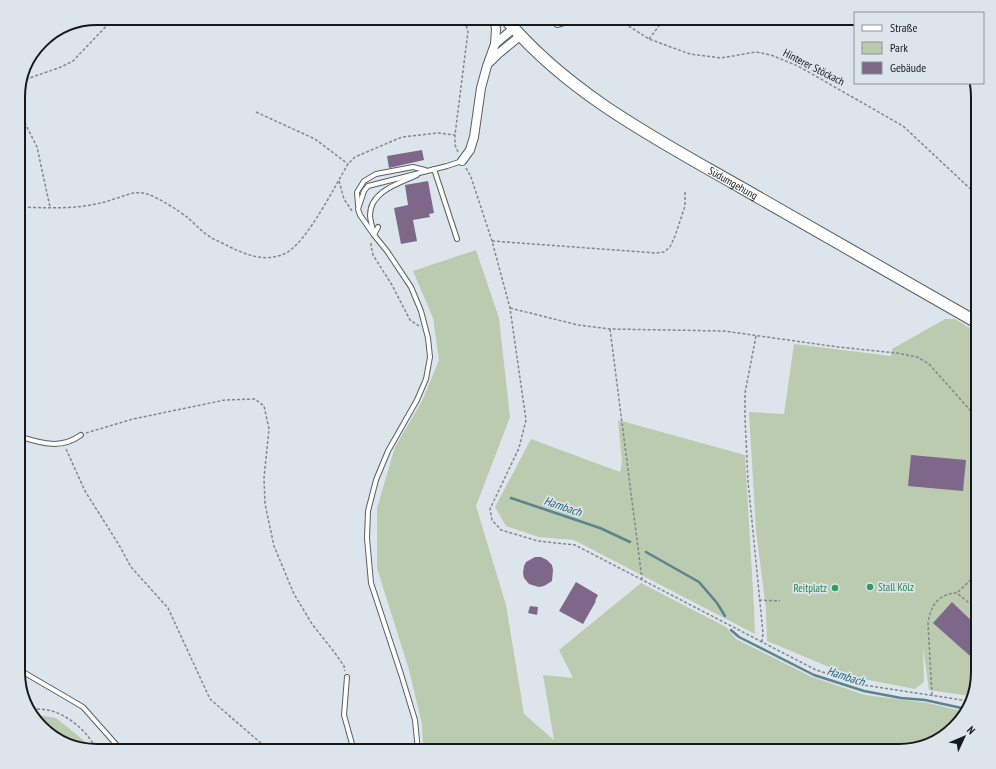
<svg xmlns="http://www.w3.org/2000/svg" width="996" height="769" font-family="'PT Sans Narrow',sans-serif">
<rect width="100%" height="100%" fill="#dde5ec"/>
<!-- green -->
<g fill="#bacbaf">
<path d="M476,250l23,68 11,99 -34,89 30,99 18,109 30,26 -11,-65 30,3 -14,-28 82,-67 85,44 10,12 76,38 53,18 63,8 34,8 2,1 -2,8 -28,23 -35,8h-476l-1,-27 -13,-54 -32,-102v-60l18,-61 27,-46 17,-41 -6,-42 -20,-47z"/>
<path d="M945,319h10l23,14v339l-8,24 -41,-6 -6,-43 1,35 -9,7 -62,-12 -86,-36 -1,-32 -10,-78 -7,-119 35,2 10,-70 97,12 1,-7z"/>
<path d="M618,420l127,35 9,153 1,26 -181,-94 -35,-3 -33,-11 -11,-19 36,-68 89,33 2,-10z"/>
<path d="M32,714l24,4 31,25 2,5 -40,-13z"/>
</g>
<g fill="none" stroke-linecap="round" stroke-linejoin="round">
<!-- stream -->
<g stroke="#5d828e" stroke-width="2.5">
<path d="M511,498l89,30 30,14"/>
<path d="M646,552l53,30 18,21 8,13"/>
<path d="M731,630l8,7 75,38 50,16 37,7 24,2 41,9"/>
</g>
</g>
<!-- building -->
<g fill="#7e6788">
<path d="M422,150l2,10 -35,8 -2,-12z"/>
<path d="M428,181l6,32 -5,1 1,3 -17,3 4,21 -16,3 -7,-36 14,-3 -3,-20z"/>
<path d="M911,455l55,5 -3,31 -55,-5z"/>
<path d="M535,557h6l6,3 5,5 1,5 -1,11 -8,5 -5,1 -10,-3 -5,-6 -1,-5 1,-7 2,-4z"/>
<path d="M576,582l22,13 -3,6h1l-13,23 -24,-13z"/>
<path d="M952,602l26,25v36l-45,-40z"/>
<path d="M530,606l8,1 -1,8 -9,-2z"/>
</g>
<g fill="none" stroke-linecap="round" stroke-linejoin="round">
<!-- service casing -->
<g stroke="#585f65" stroke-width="6">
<g id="service">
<path d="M551,18l6,7 17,-5 2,-2"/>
<path d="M434,169l23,70"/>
<path d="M358,205l-1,-13 7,-11 12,-7 37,-7 12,3"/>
<path d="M374,234c-1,-6 -4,-13 -4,-19 0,-24 30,-32 47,-40"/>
<path d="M374,235l4,-8"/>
<path d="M18,436c23,7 42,14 63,-1"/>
<path d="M18,669l65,38 39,44"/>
<path d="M347,677l-3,38 10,36"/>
<path d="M418,751l-3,-31 -14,-46 -30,-91 -4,-45 1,-27 8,-31 12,-29 29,-51 9,-21 4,-22 -2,-19 -7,-27 -10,-24 -24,-36 -13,-16 -14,-20 -2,-6 6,-18 4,-5 79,-20 15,-5"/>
</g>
</g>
<!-- minor casing -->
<g stroke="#585f65" stroke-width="10">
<g id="minor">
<path d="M494,18l2,11 -1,15"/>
<path d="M490,62l8,-8 22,-18"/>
<path d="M462,161l8,-11 4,-13 7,-49 6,-22 8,-22 19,-16"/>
</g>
</g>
<!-- secondary casing -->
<g stroke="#585f65" stroke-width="13">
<g id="secondary">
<path id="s1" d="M505,18c63,76 153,122 237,170 79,45 157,90 236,135"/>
</g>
</g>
<!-- path -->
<g stroke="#81888c" stroke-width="1.5" stroke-dasharray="3 2" stroke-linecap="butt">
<path d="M616,18l33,21 41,15 31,4 35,-6 15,3 27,11 105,60 75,70"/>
<path d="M649,39l16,-21"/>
<path d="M21,81l40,-14 12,-6 41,-43"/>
<path d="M18,109l19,38 13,60"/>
<path d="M256,112l59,27 33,25"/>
<path d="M458,152l-3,-7v-10l11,-88 2,-15 -4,-14"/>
<path d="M466,168l5,9 21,64 18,67 16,112 -7,28 -29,61 2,11 9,10 37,11 37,4 241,125 48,15 104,16"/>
<path d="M339,181l5,18 8,12"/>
<path d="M18,207c33,1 65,3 96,-8 11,-3 21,-9 33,-5 12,4 31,16 41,24 8,7 15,15 24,20 5,3 11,5 16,8 18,9 38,17 58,7 21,-11 49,-67 62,-89l7,-7 47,-20 36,-4 17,2"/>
<path d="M492,241l164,12 8,-1 6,-5 5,-11 10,-30v-15"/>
<path d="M371,243v2l2,10 19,30 18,35 9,6"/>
<path d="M510,308l68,17 32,4 114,2 114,16 59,6 20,4 12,7 49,55"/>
<path d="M610,329l32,250"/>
<path d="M756,336l-11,57v25l3,63 15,152 -1,9"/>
<path d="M86,433l47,-14 92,-19 30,-1 9,7 5,23 -5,49 1,26 9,42 20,48 18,30 23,29 9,13 1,5"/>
<path d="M66,449l19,42 34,54 12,22 37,41 42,91 60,52"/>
<path d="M958,592l20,-19"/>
<path d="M759,600l21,1"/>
<path d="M932,695l-4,-72c3,-18 10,-29 29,-30l12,10"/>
<path d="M27,708c8,1 17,1 25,3 19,6 37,22 45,40"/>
</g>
<!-- service -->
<use href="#service" stroke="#fff" stroke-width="4"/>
<!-- minor -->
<use href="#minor" stroke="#fff" stroke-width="8"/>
<!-- secondary -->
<use href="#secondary" stroke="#fff" stroke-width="11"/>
</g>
<!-- markers -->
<g fill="#2e9e5b" stroke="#dde5ec" stroke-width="1.5">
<circle cx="870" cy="587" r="4"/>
<circle cx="835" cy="588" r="4"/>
</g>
<g text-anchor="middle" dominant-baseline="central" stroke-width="3.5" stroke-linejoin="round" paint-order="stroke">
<!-- street labels -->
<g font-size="11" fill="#161a1c" stroke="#dde5ec">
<text transform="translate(814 67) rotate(27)">Hinterer Stöckach</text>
<text stroke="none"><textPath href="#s1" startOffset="283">Südumgehung</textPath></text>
</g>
<!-- leisure labels -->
<g font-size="11" fill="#27864d" stroke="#dde5ec" text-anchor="start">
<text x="878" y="587">Stall Kölz</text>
<text x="827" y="588" text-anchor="end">Reitplatz</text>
</g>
<!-- water labels -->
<g font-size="12" font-style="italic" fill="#206173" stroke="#dde5ec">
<text transform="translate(563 506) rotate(19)">Hambach</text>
<text transform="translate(846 676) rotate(18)">Hambach</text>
</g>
</g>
<!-- crop -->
<path d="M0 0H996V769H0ZM97 25H899A72 72 0 0 1 971 97V672A72 72 0 0 1 899 744H97A72 72 0 0 1 25 672V97A72 72 0 0 1 97 25Z" fill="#dde5ec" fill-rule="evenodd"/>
<path fill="none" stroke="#161a1c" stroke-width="2" d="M97 25H899A72 72 0 0 1 971 97V672A72 72 0 0 1 899 744H97A72 72 0 0 1 25 672V97A72 72 0 0 1 97 25Z"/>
<!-- legend -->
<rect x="854" y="12" width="130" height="72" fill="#dde5ec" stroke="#8d9499"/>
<rect x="862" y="25" width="20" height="6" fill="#ffffff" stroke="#8d9499"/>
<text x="890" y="32" font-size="12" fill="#161a1c">Straße</text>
<rect x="862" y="42" width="20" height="12" fill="#bacbaf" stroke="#8d9499"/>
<text x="890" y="52" font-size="12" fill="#161a1c">Park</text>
<rect x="862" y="62" width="20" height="12" fill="#7e6788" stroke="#8d9499"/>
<text x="890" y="72" font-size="12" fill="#161a1c">Gebäude</text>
<!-- north arrow -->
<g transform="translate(964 737) rotate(46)" stroke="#dde5ec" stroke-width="3" paint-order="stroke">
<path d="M0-3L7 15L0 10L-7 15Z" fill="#161a1c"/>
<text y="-6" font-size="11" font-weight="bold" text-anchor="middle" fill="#161a1c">N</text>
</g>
</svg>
